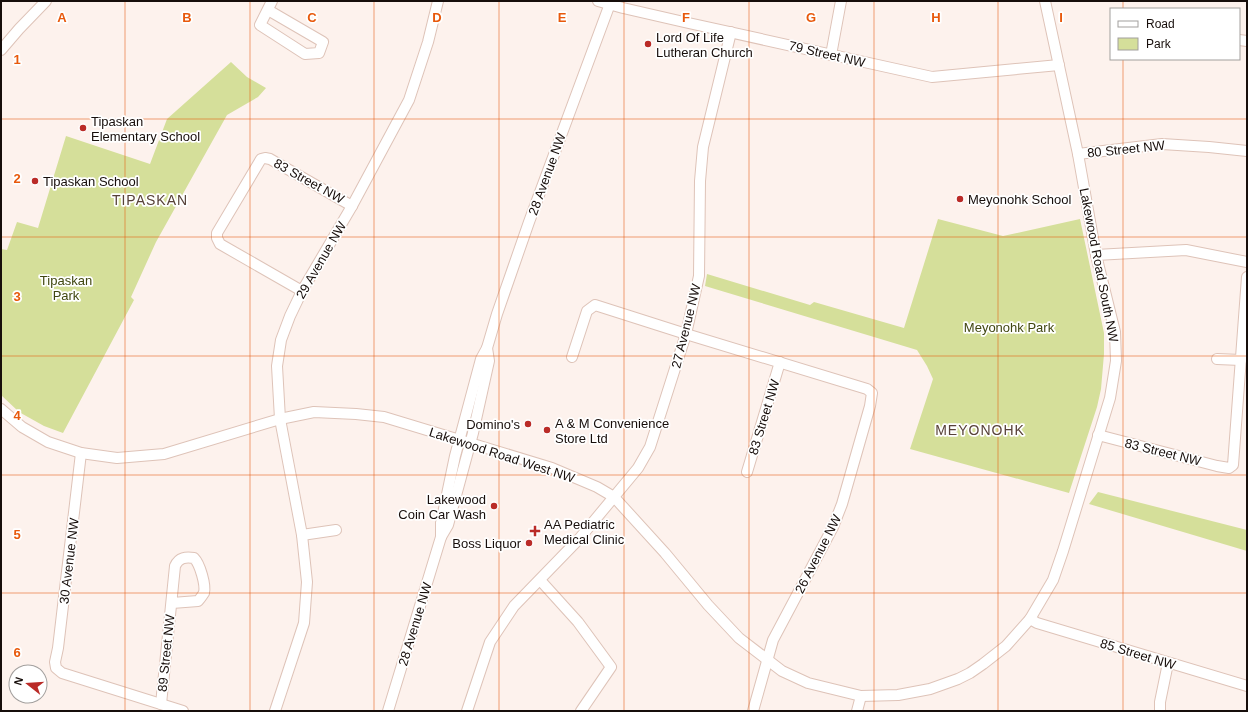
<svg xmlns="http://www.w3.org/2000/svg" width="1248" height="712" font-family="Arial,sans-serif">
<rect width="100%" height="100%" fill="#fdf2ed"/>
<!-- green -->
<g fill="#d5df9a">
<path d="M231,62l16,15 19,11 -8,9 -31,18 -71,127 -25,55 3,3 -71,133 -19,-7 -25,-14 -18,-17v-146l6,1 10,-28 21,6 28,-92 84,28 17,-45z"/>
<path d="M938,219l65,17 77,-17 24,114v21l-3,35 -4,18 -28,86 -159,-44 23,-70 -6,-13 -10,-16 -212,-64 2,-12 103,31 4,-3 90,26z"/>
<path d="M1098,492l149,38v21l-158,-47z"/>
</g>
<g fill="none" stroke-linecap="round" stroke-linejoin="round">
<!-- minor casing -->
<g stroke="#dec3b8" stroke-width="12">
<g id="minor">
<path d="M598,1l25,7 61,14 248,55 127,-12"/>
<path d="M268,10l55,32 -4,11 -14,1 -45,-29 12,-24"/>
<path d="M1239,40l8,1"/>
<path d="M1,50l18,-21 27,-28"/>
<path d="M831,55l10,-54"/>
<path d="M1078,154l84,-10 47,3 38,4"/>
<path d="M1096,255l90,-5 61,12"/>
<path d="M302,291l-82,-47 -3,-6v-5l44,-74 4,-1 5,1 82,47"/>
<path d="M572,357l15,-46 8,-6 91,29 181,55 5,4 -2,13 -28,98 -9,23 -60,113 -20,71"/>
<path d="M1217,359l24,1"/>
<path d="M1,409l21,18 26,15 33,11 36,5 47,-4 116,-35 34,-7 42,2 28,3 168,51 45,19 17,10 51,56 43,52 31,33 43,33 26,12 53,13 37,-1 32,-6 28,-10 12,-6 13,-9 23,-18 24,-27 23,-39 10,-29 47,-153 6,-37 -1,-29 -19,-77 -18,-101 -33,-153"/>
<path d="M1098,435l119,31 12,2 4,-3 14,-188"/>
<path d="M81,453l-23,195 -3,14 1,6 6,5 121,38"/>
<path d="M747,472l33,-110"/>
<path d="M302,535l34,-5"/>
<path d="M441,537l7,-12 25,-92 16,-72 -2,-13"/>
<path d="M540,580l38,42 33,45 -30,44"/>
<path d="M1030,619l7,4 210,63"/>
<path d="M161,704l14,-138c4,-9 11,-9 19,-8 6,6 12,27 10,35 -2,3 -4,6 -6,8l-26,2"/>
<path d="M275,711l29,-88 3,-41 -5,-47 -22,-116 -3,-53 4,-26 9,-24 12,-25 50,-85 57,-106 19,-58 10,-41"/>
<path d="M388,711l53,-174v-14l14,-67 26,-97 6,-11 10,-34 32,-92 82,-221"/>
<path d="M467,711l23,-69 24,-36 65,-67 59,-71 12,-21 36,-113 13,-58 1,-95 3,-34 28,-115"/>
<path d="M857,711l4,-15"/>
<path d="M1160,711v-9l8,-39"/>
</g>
</g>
<!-- minor -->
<use href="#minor" stroke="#fff" stroke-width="10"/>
</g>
<!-- grid -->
<path fill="none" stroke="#e8590c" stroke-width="1" stroke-opacity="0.55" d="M125,1v710M250,1v710M374,1v710M499,1v710M624,1v710M749,1v710M874,1v710M998,1v710M1123,1v8M1123,59v652M1,119h1246M1,237h1246M1,356h1246M1,475h1246M1,593h1246"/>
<!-- markers -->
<g fill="#ba2b27" stroke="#fff" stroke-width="1.5">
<circle cx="648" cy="44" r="4"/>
<circle cx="83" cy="128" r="4"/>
<circle cx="35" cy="181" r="4"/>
<circle cx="960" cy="199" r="4"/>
<circle cx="528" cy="424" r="4"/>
<circle cx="547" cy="430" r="4"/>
<circle cx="494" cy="506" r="4"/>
<path d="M533 525h4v4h4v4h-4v4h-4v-4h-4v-4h4z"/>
<circle cx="529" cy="543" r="4"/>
</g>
<g text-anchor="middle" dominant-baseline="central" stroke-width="3.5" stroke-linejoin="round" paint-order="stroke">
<!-- poi labels -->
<g font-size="13" fill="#170e0b" stroke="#fff" text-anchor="start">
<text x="656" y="37">Lord Of Life<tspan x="656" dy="15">Lutheran Church</tspan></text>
<text x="91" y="121">Tipaskan<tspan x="91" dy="15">Elementary School</tspan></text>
<text x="43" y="181">Tipaskan School</text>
<text x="968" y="199">Meyonohk School</text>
<text x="555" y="423">A &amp; M Convenience<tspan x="555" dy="15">Store Ltd</tspan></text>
<text x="520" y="424" text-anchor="end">Domino's</text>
<text x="486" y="499" text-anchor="end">Lakewood<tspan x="486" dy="15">Coin Car Wash</tspan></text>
<text x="544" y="524">AA Pediatric<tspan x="544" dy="15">Medical Clinic</tspan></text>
<text x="521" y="543" text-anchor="end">Boss Liquor</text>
</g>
<!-- street labels -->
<g font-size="13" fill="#170e0b" stroke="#fff">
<text transform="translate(827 54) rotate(13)">79 Street NW</text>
<text transform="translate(1126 149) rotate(-6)">80 Street NW</text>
<text transform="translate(547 174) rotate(-70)">28 Avenue NW</text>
<text transform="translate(309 181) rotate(29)">83 Street NW</text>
<text transform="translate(321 260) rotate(-60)">29 Avenue NW</text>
<text transform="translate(1099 265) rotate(79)">Lakewood Road South NW</text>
<text transform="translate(686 326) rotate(-76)">27 Avenue NW</text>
<text transform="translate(764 417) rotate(-73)">83 Street NW</text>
<text transform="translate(1163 452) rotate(14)">83 Street NW</text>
<text transform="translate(502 455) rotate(18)">Lakewood Road West NW</text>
<text transform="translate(818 554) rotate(-63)">26 Avenue NW</text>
<text transform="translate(69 561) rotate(-83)">30 Avenue NW</text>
<text transform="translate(415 624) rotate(-73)">28 Avenue NW</text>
<text transform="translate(166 653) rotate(-84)">89 Street NW</text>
<text transform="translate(1138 654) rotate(17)">85 Street NW</text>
</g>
<!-- park labels -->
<g font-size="13" fill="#414711" stroke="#fff">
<text x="66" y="280">Tipaskan<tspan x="66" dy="15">Park</tspan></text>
<text x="1009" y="327">Meyonohk Park</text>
</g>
<!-- neighbourhood labels -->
<g font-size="14" letter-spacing="1" fill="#574138" stroke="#fff">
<text x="150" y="200">TIPASKAN</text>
<text x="980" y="430">MEYONOHK</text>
</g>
</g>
<g font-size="13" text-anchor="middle" font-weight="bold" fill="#e8590c" stroke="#fff" stroke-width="3.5" stroke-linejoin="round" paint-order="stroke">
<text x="62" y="22">A</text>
<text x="187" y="22">B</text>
<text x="312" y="22">C</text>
<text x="437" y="22">D</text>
<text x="562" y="22">E</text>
<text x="686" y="22">F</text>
<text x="811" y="22">G</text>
<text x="936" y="22">H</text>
<text x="1061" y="22">I</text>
<text x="17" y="64">1</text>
<text x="17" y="183">2</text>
<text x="17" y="301">3</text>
<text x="17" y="420">4</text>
<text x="17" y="539">5</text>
<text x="17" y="657">6</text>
</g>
<!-- border -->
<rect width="1248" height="712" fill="none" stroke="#170e0b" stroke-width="4"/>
<!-- legend -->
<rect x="1110" y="8" width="130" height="52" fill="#ffffff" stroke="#a29f9d"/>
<rect x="1118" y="21" width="20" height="6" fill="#ffffff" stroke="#a29f9d"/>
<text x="1146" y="28" font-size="12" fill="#170e0b">Road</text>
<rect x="1118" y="38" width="20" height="12" fill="#d5df9a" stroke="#a29f9d"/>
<text x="1146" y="48" font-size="12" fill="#170e0b">Park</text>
<!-- north arrow -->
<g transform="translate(28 684) rotate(287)"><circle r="19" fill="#ffffff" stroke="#a29f9d"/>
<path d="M0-3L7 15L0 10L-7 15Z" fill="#ba2b27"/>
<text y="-6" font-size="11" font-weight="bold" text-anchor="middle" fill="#170e0b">N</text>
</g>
</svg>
